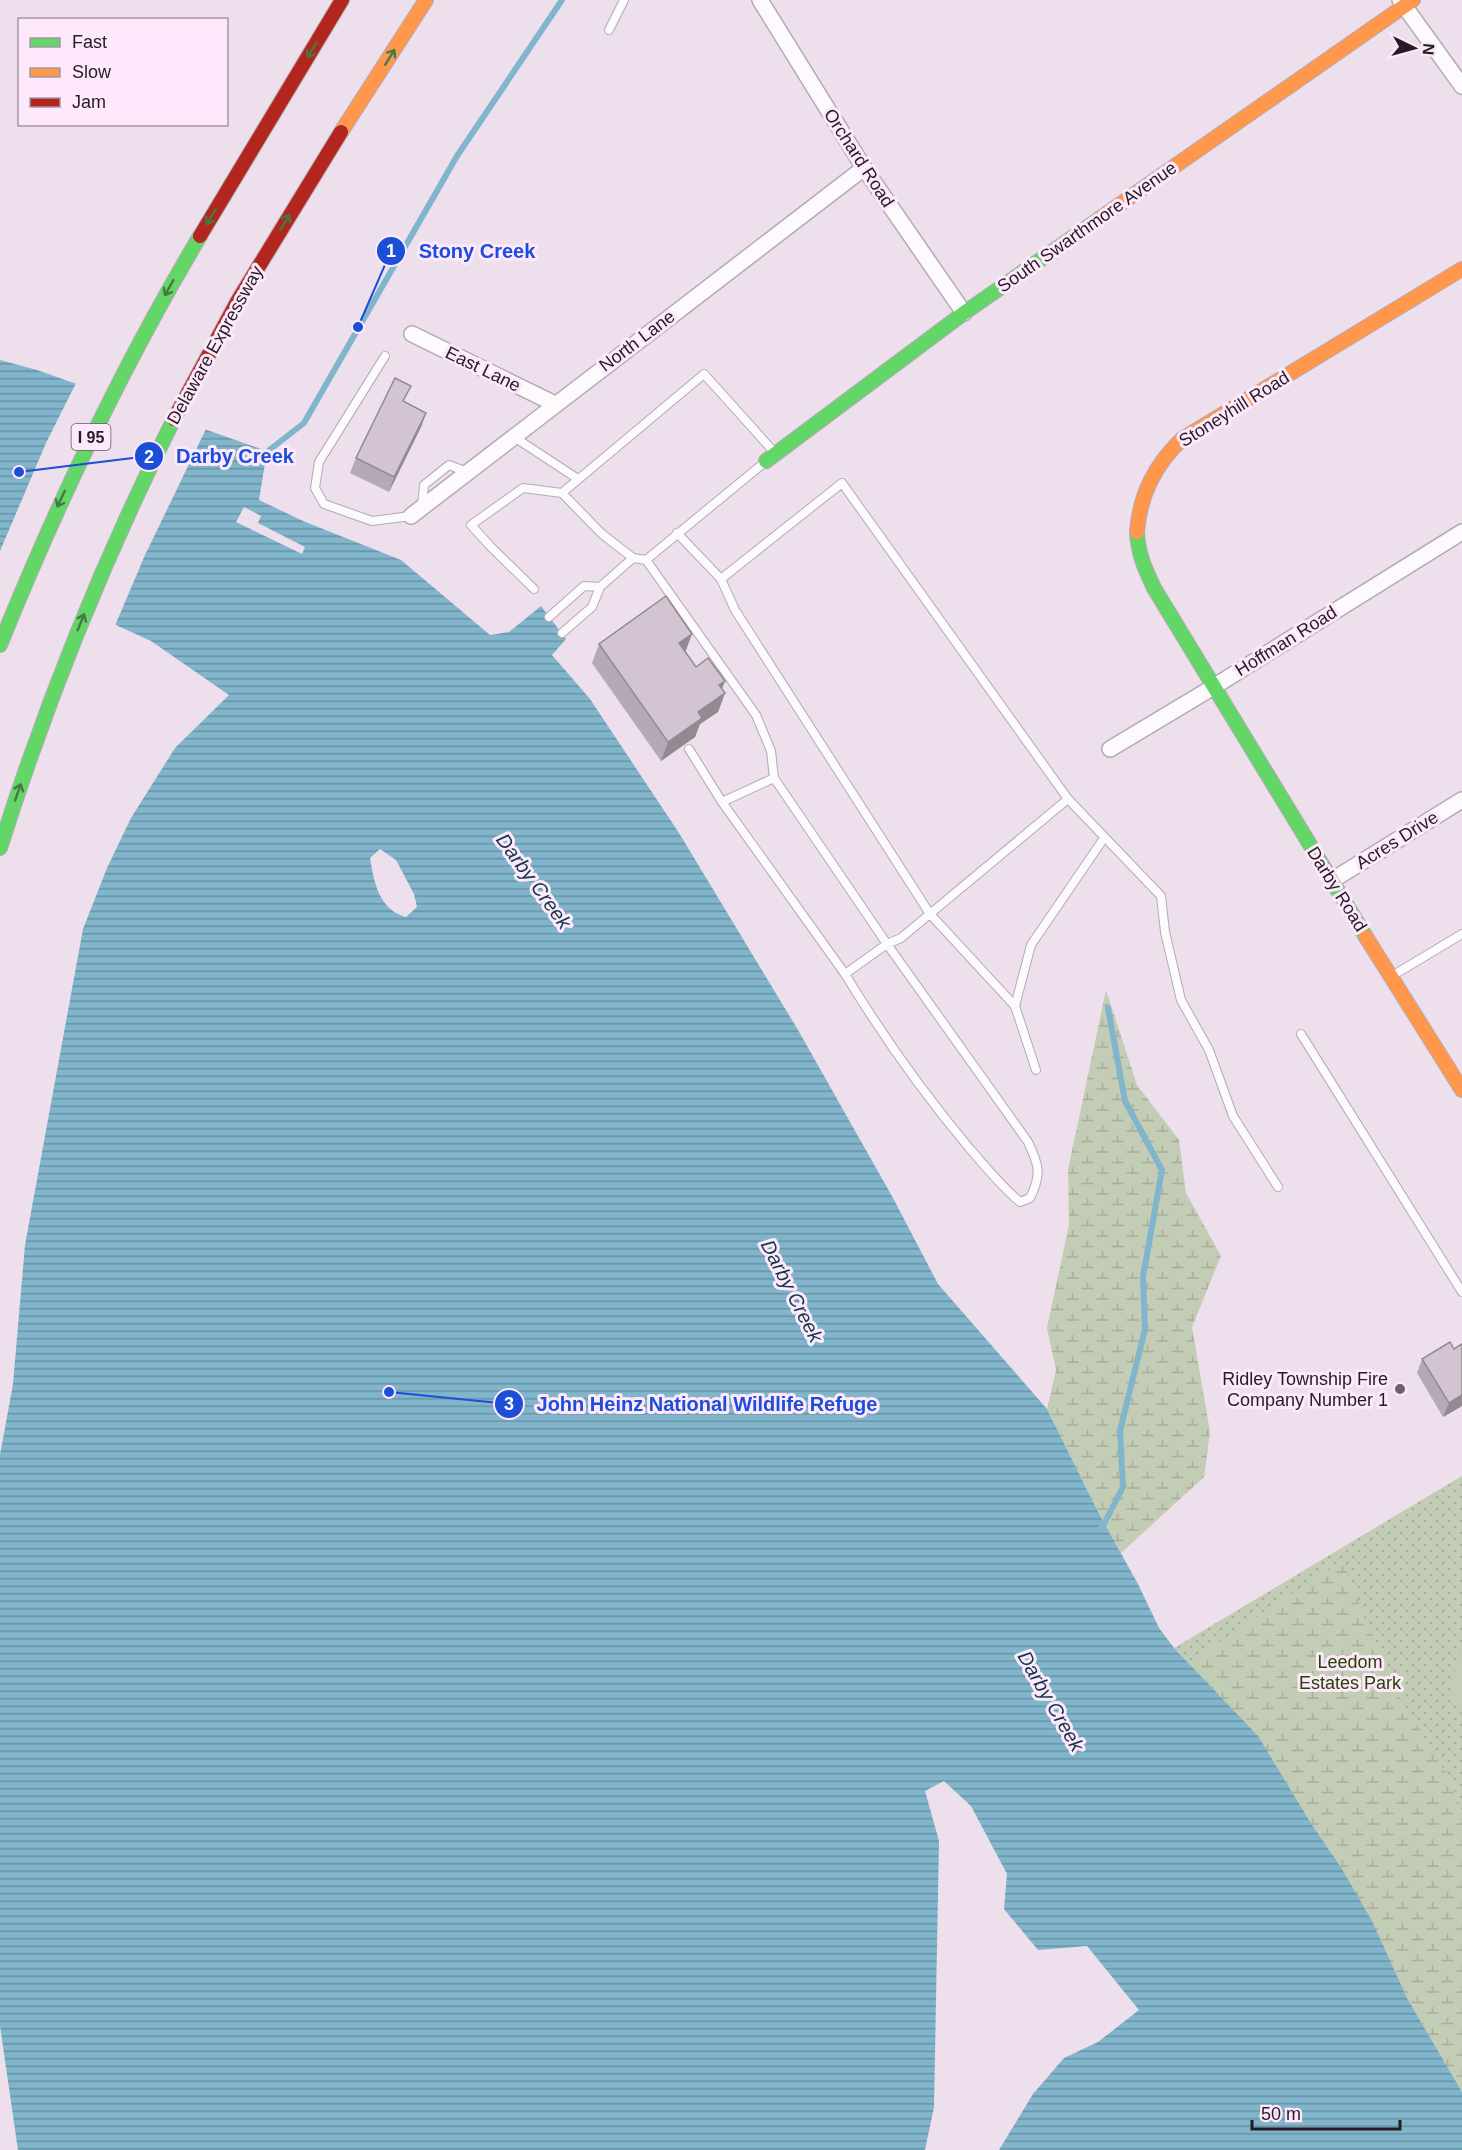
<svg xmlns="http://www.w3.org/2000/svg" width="1462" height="2150" font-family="Helvetica,sans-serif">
<defs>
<pattern id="grass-dots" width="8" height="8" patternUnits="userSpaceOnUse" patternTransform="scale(1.5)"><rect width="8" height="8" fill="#c3ccb4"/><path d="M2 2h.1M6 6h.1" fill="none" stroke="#a7af9b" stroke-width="1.8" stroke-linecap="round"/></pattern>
<pattern id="wetland-marsh" width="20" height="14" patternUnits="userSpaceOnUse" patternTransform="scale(1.5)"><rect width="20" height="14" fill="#c3ccb4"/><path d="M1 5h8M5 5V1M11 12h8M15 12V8" fill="none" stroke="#a7af9b"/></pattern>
<pattern id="water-rules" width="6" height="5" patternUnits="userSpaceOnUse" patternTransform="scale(1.5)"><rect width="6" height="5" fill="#81b5cb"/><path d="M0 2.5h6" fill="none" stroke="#6992a5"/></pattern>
</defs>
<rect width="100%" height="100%" fill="#eddfec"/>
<!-- grass -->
<path fill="url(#grass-dots)" d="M1462,1476v616l-204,-356 -84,-88z"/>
<!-- wetland -->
<g fill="url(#wetland-marsh)">
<path d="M1106,990l31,95 42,55 7,53 35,63 -29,71 18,105 -6,45 -83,76 -23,-41 -51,-103 9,-39 -9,-42 22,-103 -1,-55z"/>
<path d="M1342,1560l47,120 63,103 10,28v281l-55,-94 -35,-77 -30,-52 -32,-47 -52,-86 -70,-73z"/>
</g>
<!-- pitch -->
<path fill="#c3ccb4" d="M1462,1649v65c-14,-27 -10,-37 0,-65z"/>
<!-- water -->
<path fill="url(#water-rules)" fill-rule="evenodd" d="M0,360l37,10 230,81 -8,49 44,21 98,39 89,75 19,-3 32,-26 25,33 -14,16 38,44 89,134 119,197 95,168 45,86 109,125 51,103 40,72 21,44 15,20 84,88 52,86 32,47 30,52 35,77 55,94v58h-463l34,-56 31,-36 34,-16 41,-32 -52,-64 -49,4 -34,-41 3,-35 -36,-68 -27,-25 -19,10 14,50 -5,266 -9,43h-907l-18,-124v-571l13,-71 12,-139 58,-316 24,-61 24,-50 44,-70 54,-53 -78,-54 -151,-69zM380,849l16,11 18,34 3,13 -11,10c-27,-7 -32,-35 -36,-59z"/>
<!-- pier -->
<g fill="#eddfec">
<path d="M77,381l130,46 -62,128 -31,73 -114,-53v-24l46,-108z"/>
<path d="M244,507l17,9 -3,7 47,24 -3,7 -66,-32z"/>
</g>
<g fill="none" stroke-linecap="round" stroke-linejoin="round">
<!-- stream -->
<g stroke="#81b5cb" stroke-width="6">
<path d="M263,455l41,-32 153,-267 105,-156"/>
<path d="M1100,1529l4,-5 19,-37 -3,-56 25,-102 -2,-52 19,-107 -37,-69 -17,-93"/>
</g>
<!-- lane casing -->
<g stroke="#b5aab4" stroke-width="10">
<g id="lane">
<path d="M609,30l15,-30"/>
<path d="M385,356l-66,106 -4,26 9,16 48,17 39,-5"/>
<path d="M514,437l64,42"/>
<path d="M765,462l-119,98 -13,-2 -31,-24 -40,-41 142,-119 70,78"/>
<path d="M422,506l2,-21 25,-20 18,7"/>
<path d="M677,533l44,46"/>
<path d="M646,560l110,155 15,36 3,27 113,166 -42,30 -123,-172 52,-24"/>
<path d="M534,589l-44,-43 -19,-21 52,-37 39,5"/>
<path d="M549,617l35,-31 16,1 33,-29"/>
<path d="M562,633l30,-26 8,-20"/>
<path d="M689,749l33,53"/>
<path d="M1068,799l93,97 4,36 16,68 28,50 24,66 45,71"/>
<path d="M845,974c37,61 79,120 125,175 16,18 31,37 50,53l10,-4c12,-24 9,-33 -2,-56l-141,-198 14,-6 167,-139 -226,-316 -121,96 14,31 195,304 85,92 21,64"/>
<path d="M1392,976l70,-42"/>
<path d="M1015,1006l16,-61 73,-107"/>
<path d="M1301,1034l161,258"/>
</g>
</g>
<!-- street casing -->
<g stroke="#b5aab4" stroke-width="18">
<g id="street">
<path d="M760,0l104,168 100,145"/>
<path d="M1400,0l62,86"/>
<path d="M412,334l143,70"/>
<path d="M411,516l453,-348"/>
<path d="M1110,749l105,-63 247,-154"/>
<path d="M1331,881l131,-81"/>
</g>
</g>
<!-- fast casing -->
<g stroke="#b5aab4" stroke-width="16">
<g id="fast">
<path d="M766,461l198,-148 135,-94"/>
<path d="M1137,532c1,22 8,37 17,56l212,349"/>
<path d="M0,645c57,-141 122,-278 200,-409"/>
<path d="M0,848c47,-148 104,-290 174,-429"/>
</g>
</g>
<!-- slow casing -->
<g stroke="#b5aab4" stroke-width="16">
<g id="slow">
<path d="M341,132l85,-132"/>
<path d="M1099,219l314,-219"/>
<path d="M1137,532c3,-38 18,-67 45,-93l280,-170"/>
<path d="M1366,937l96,153"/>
</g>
</g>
<!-- jam casing -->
<g stroke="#b5aab4" stroke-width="16">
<g id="jam">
<path d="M200,236l142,-236"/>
<path d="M174,419l63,-117 104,-170"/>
</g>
</g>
<!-- lane -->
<use href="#lane" stroke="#fcfafc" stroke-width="8"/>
<!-- street -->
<use href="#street" stroke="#fcfafc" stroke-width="15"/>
<!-- fast -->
<use href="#fast" stroke="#63d668" stroke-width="14"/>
<!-- slow -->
<use href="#slow" stroke="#ff974d" stroke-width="14"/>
<!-- jam -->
<use href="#jam" stroke="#b3261e" stroke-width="14"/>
</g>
<!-- wall -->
<g fill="#b5a9b5">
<path d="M405,402l21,11 -5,14 -32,65 -39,-19 6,-15z"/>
<path d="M599,644l86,8 11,15 26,22 3,4 -7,19 -18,12 -5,13 -34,24 -69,-98z"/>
<path d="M1462,1344v62l-19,11 -26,-44 5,-14 32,-10z"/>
</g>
<!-- shaded-wall -->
<g fill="#948993">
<path d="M426,413l-5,14 -32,65 5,-15z"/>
<path d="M692,634l-7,19 -6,-10z"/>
<path d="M725,681l-6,16 6,-4 -7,19 -18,12 -5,13 -34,24 7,-19 30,-30 21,-27z"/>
<path d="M1462,1395v11l-19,11 6,-14z"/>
</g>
<!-- building -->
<g fill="#d3c4d2" stroke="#948993" stroke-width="1.5">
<path d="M395,378l16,8 -8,15 23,12 -32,64 -38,-19z"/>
<path d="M666,596l26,38 -13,9 17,24 12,-9 17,23 -6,4 6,8 -27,19 4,6 -34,24 -69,-98z"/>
<path d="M1450,1342l4,7 8,-5v51l-13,8 -27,-44z"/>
</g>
<!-- one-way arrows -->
<defs><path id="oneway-shaft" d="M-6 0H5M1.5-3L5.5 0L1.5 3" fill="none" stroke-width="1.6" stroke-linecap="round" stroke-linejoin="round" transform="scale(1.5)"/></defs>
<g stroke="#447946">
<use href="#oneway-shaft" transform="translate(312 50) rotate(121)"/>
<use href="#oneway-shaft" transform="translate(390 57) rotate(-58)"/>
<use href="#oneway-shaft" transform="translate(211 217) rotate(121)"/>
<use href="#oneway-shaft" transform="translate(285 222) rotate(-59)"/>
<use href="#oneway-shaft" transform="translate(169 288) rotate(119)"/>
<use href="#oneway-shaft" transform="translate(61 499) rotate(115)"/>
<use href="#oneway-shaft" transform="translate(81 622) rotate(-68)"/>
<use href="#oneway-shaft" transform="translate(18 792) rotate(-71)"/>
</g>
<!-- markers -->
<circle fill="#6b606b" stroke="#fde8fc" stroke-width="2" cx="1400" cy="1389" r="6"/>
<g text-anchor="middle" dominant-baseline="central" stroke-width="6" stroke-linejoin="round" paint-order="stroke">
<!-- shield labels -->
<rect fill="#fde8fc" stroke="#665966" stroke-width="1.5" x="71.5" y="424" width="39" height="26" rx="4.5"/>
<g font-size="16" font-weight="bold" fill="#251c25">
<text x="91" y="437">I 95</text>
</g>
<!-- street labels -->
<g font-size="18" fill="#251c25" stroke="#fde8fc">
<text transform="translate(859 158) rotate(57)">Orchard Road</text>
<text transform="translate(1087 227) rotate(-35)">South Swarthmore Avenue</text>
<text transform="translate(637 341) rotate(-37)">North Lane</text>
<text transform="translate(215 345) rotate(-61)">Delaware Expressway</text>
<text transform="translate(483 369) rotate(26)">East Lane</text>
<text transform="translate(1234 409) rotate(-32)">Stoneyhill Road</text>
<text transform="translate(1286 641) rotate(-32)">Hoffman Road</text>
<text transform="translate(1397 840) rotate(-32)">Acres Drive</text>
<text transform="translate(1337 889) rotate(58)">Darby Road</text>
</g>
<!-- poi labels -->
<g font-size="18" fill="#251c25" stroke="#fde8fc" text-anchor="end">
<text x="1388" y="1379">Ridley Township Fire<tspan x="1388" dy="21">Company Number 1</tspan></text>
</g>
<!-- park labels -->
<g font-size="18" fill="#274200" stroke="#fde8fc">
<text x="1350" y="1662">Leedom<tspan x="1350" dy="21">Estates Park</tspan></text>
</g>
<!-- water labels -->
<g font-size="20" font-style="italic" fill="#143945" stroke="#fde8fc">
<text transform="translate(534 881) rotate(54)">Darby Creek</text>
<text transform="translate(792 1291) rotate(63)">Darby Creek</text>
<text transform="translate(1051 1701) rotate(60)">Darby Creek</text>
</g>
</g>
<!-- callouts -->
<path fill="none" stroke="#1d4ed8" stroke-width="2" d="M358 327L391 251M19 472L149 456M389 1392L509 1404"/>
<g fill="#1d4ed8" stroke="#fde8fc" stroke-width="2">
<circle cx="358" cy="327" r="6"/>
<circle cx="19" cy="472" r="6"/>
<circle cx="389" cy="1392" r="6"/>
<circle cx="391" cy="251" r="15"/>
<circle cx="149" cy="456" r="15"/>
<circle cx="509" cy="1404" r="15"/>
</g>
<g font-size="18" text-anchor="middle" font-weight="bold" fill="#fff">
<text x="391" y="257">1</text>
<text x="149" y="463">2</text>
<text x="509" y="1410">3</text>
</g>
<g font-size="20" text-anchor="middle" font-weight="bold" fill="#1d4ed8" stroke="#fde8fc" stroke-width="6" stroke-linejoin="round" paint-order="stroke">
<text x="477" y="258">Stony Creek</text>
<text x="235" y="463">Darby Creek</text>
<text x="707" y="1411">John Heinz National Wildlife Refuge</text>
</g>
<!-- legend -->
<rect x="18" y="18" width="210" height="108" fill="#fde8fc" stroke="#a796a6" stroke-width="1.5"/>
<rect x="30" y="38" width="30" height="9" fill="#63d668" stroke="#a796a6" stroke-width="1.5"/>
<text x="72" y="48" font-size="18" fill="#251c25">Fast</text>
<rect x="30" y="68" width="30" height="9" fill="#ff974d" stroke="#a796a6" stroke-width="1.5"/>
<text x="72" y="78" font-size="18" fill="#251c25">Slow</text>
<rect x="30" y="98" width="30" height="9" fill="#b3261e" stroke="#a796a6" stroke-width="1.5"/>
<text x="72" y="108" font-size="18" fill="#251c25">Jam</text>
<!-- north arrow -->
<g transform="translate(1414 48) rotate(95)" stroke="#fde8fc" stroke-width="4.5" paint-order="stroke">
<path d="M0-4.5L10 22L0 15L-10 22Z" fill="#251c25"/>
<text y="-9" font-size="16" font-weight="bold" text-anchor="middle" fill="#251c25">N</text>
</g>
<!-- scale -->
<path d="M1252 2120v9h148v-9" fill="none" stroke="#251c25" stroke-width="3"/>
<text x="1261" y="2120" font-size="18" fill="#251c25" stroke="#fde8fc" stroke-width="4.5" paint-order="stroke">50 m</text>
</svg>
